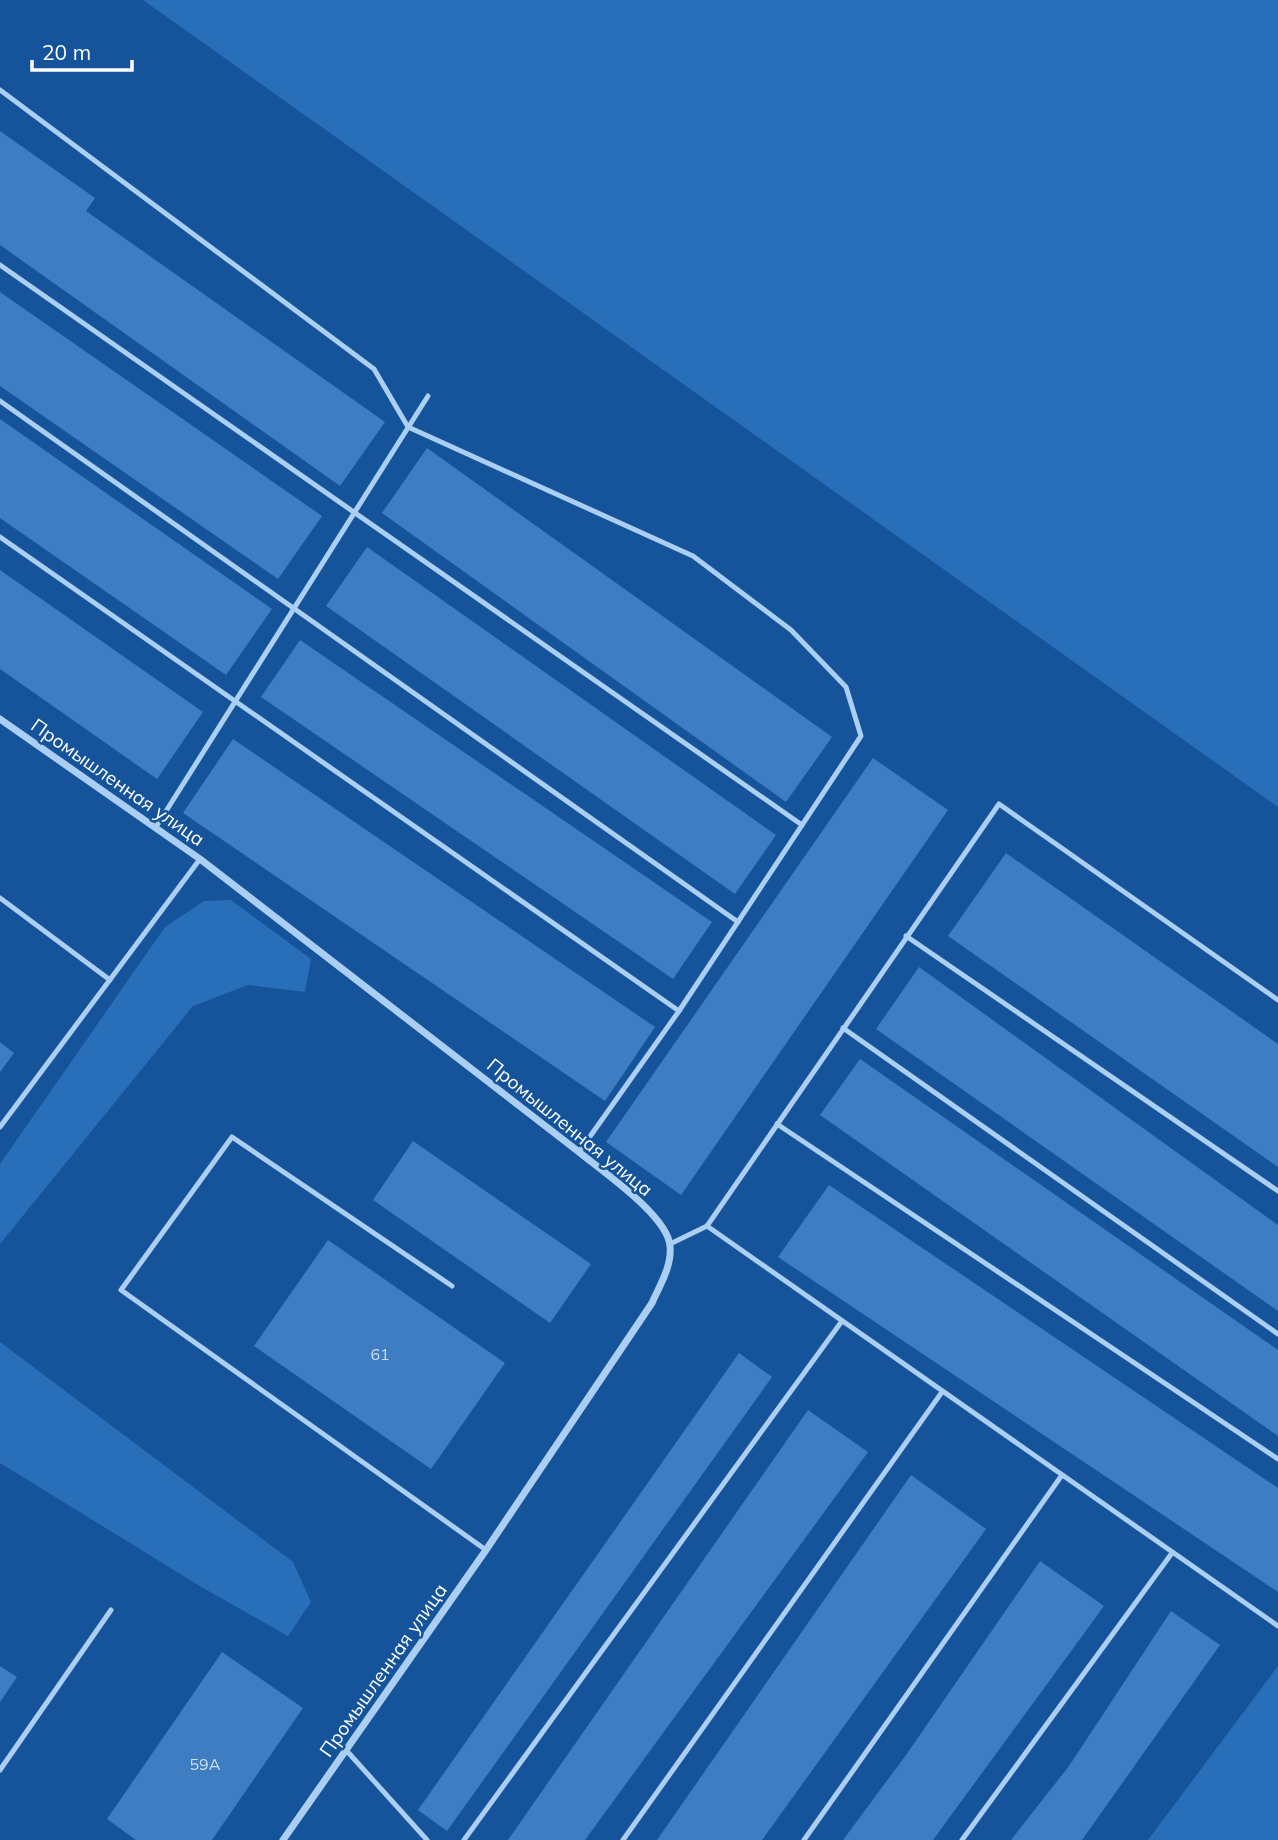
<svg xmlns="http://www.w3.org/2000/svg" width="1278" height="1840" font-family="Mulish,sans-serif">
<rect width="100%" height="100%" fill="#15549b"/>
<!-- green -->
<g fill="#296eb9">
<path d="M143,0h1135v807z"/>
<path d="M231,900l80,59 -6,33 -57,-7 -55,21 -193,238v-80l165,-237 39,-26z"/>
<path d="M0,1342l293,220 18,40 -23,34 -85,-48 -203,-125z"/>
<path d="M1278,1666v174h-130z"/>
</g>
<!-- building -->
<g fill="#3e7dc2">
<path d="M0,131l95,67 -9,13 299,211 -45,64 -340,-241z"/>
<path d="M0,292l322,224 -44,63 -278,-193z"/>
<path d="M0,419l272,190 -46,66 -226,-157z"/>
<path d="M427,448l405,289 -46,65 -404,-289z"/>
<path d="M367,547l409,288 -41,59 -409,-288z"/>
<path d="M0,570l203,142 -46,67 -157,-110z"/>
<path d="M300,640l412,282 -39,57 -412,-282z"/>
<path d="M233,739l422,288 -50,74 -422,-288z"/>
<path d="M873,758l75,52 -267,385 -75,-53z"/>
<path d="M1006,853l272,191v123l-330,-231z"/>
<path d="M919,967l359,258v86l-402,-282z"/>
<path d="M0,1042l14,11 -14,19z"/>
<path d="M860,1059l418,291v86l-458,-321z"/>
<path d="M413,1141l178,123 -41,59 -177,-123z"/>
<path d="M829,1185l449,303v104l-500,-335z"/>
<path d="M328,1240l177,123 -74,106 -177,-123z"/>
<path d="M739,1353l33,24 -325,454 -29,-21z"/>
<path d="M808,1410l60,42 -283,388h-77z"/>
<path d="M911,1475l75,54 -224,311h-105z"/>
<path d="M1040,1561l64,45 -171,234h-90l63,-85z"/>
<path d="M1171,1611l49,34 -138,195h-71l58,-74z"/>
<path d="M222,1652l81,56 -91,132h-76l-29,-21z"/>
<path d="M0,1666l17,11 -17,25z"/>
</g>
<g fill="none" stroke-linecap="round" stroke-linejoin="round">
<!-- service -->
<g stroke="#abcef3" stroke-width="5">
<path d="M0,90l374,279 34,58 285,129 98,74 55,57 15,49 -182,275 -100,141"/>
<path d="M0,265l802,560"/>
<path d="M0,401l738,521"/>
<path d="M0,537l679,474"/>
<path d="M156,827l272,-431"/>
<path d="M0,898l110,82"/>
<path d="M906,936l372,255"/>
<path d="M843,1028l435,306"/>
<path d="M777,1124l501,335"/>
<path d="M0,1127l200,-268"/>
<path d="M707,1226l571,400"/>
<path d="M670,1244l37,-18 292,-422 279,196"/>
<path d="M452,1286l-220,-149 -111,153 365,260"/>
<path d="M346,1750l81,90"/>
<path d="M0,1770l111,-160"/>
<path d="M464,1840l378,-519"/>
<path d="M623,1840l319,-448"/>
<path d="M804,1840l258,-365"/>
<path d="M962,1840l210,-287"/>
</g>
<!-- minor -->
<path stroke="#abcef3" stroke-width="7" d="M0,719l200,140 379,293c23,19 89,64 91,94 2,20 -10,39 -18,57l-166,247 -203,290"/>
</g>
<g text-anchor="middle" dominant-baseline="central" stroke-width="5" stroke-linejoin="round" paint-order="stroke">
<!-- number labels -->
<g font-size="16" fill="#cfdef0">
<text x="380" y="1354">61</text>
<text x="205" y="1764">59А</text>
</g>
<!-- street labels -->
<g font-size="19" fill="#fff" stroke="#15549b">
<text transform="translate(118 782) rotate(35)">Промышленная улица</text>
<text transform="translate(570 1127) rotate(39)">Промышленная улица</text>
<text transform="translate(383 1670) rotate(-55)">Промышленная улица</text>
</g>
</g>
<!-- scale -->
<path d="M32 60v10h100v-10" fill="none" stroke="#ffffff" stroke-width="3.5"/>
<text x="42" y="60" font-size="21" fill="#ffffff" stroke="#15549b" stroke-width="5" paint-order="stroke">20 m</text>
</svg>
